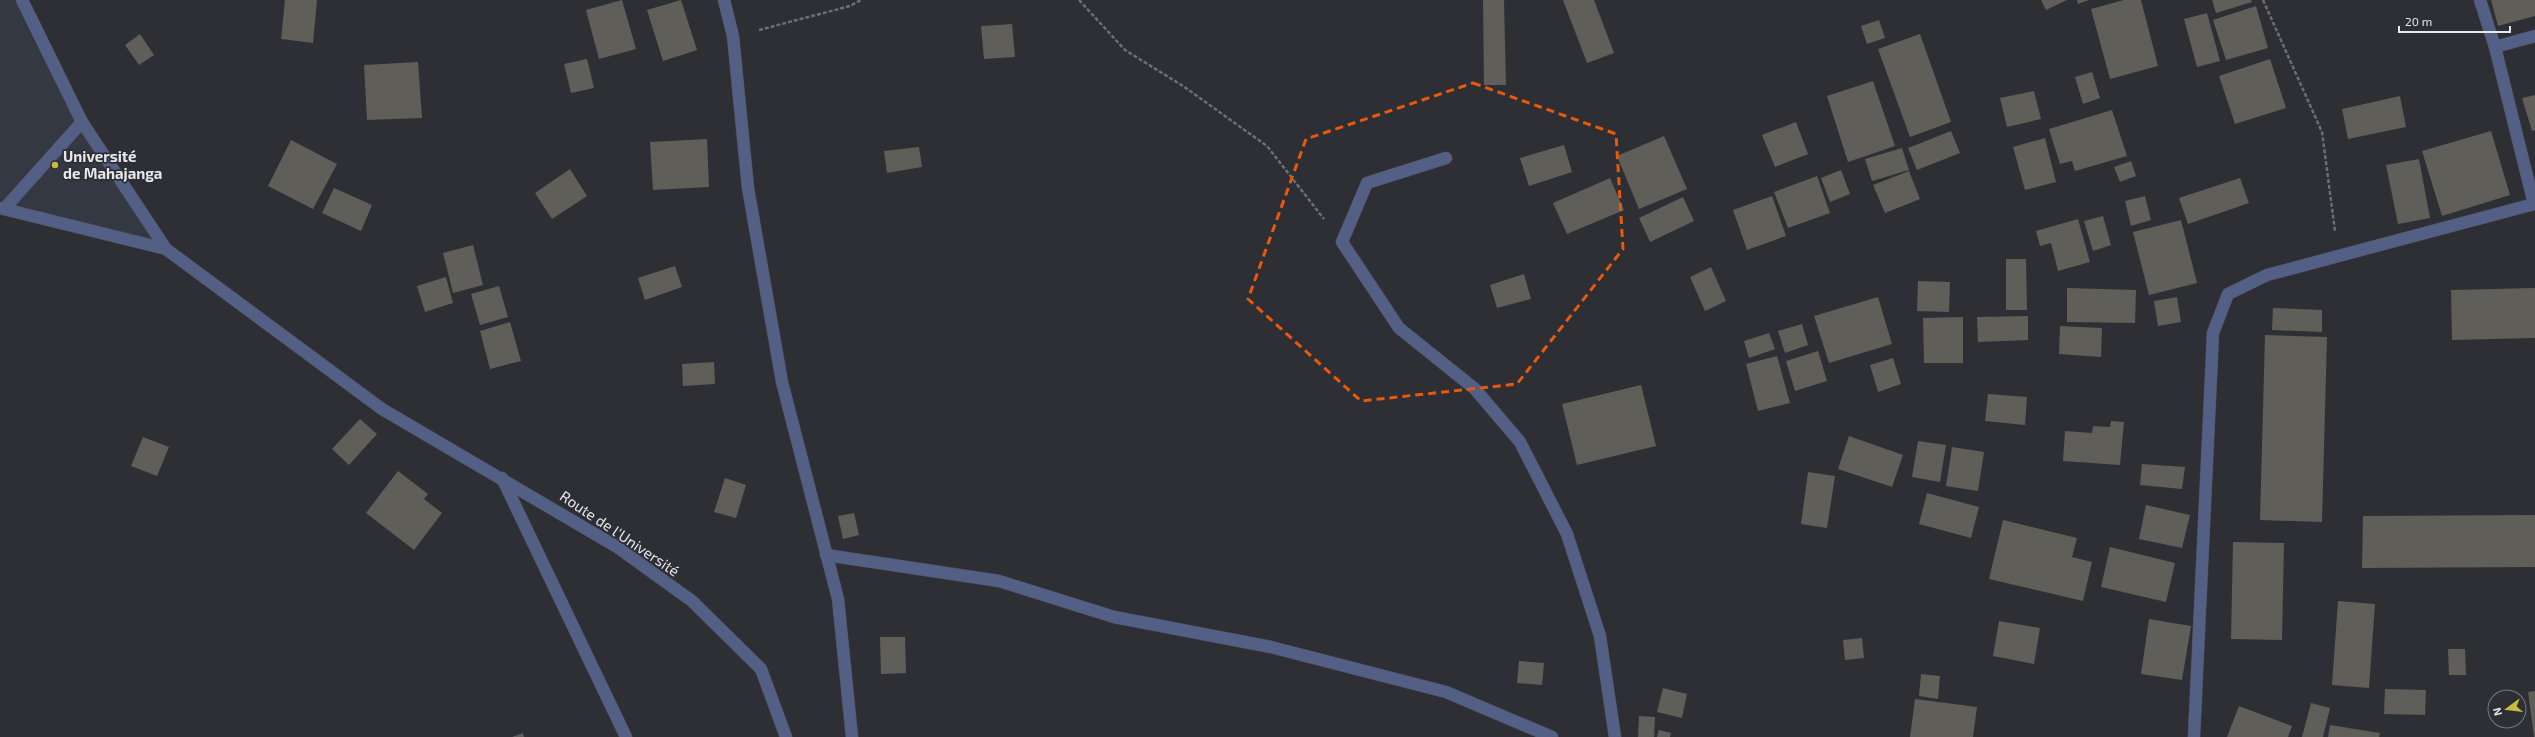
<svg xmlns="http://www.w3.org/2000/svg" width="2535" height="737" font-family="'Exo 2',sans-serif">
<rect width="100%" height="100%" fill="#2d2f35"/>
<!-- built -->
<path fill="#343843" d="M0,0h22l60,122 84,127 -166,-41z"/>
<!-- building -->
<g fill="#5f5e58">
<path d="M285,0h32l-4,43 -32,-4z"/>
<path d="M622,0l14,49 -37,10 -13,-49z"/>
<path d="M681,0l16,50 -34,11 -16,-51z"/>
<path d="M1483,0h21l2,85h-22z"/>
<path d="M1563,0h31l20,53 -27,10z"/>
<path d="M2041,0h26l-21,10z"/>
<path d="M2077,0h12l-11,4z"/>
<path d="M2124,0h17l17,66 -48,13 -19,-70z"/>
<path d="M2212,0h39l1,2 -36,11z"/>
<path d="M2491,0h44v16l-37,10z"/>
<path d="M2256,6l12,42 -42,12 -13,-40z"/>
<path d="M2207,13l13,48 -23,6 -13,-48z"/>
<path d="M1879,20l6,18 -18,6 -6,-18z"/>
<path d="M1012,24l3,33 -31,2 -3,-33z"/>
<path d="M140,34l14,21 -15,10 -14,-20z"/>
<path d="M1920,34l31,88 -41,15 -32,-88z"/>
<path d="M587,59l7,29 -23,5 -7,-29z"/>
<path d="M2270,59l16,49 -51,16 -16,-48z"/>
<path d="M418,62l4,56 -55,2 -3,-55z"/>
<path d="M2092,72l8,26 -17,6 -8,-27z"/>
<path d="M1873,81l22,65 -47,16 -21,-66z"/>
<path d="M2034,91l7,28 -34,8 -7,-29z"/>
<path d="M2535,95v35l-3,1 -10,-33z"/>
<path d="M2400,96l6,31 -58,12 -6,-30z"/>
<path d="M2112,110l15,46 -52,15 -3,-10 -12,3 -11,-35z"/>
<path d="M1796,122l12,32 -33,13 -13,-32z"/>
<path d="M1951,131l9,22 -43,17 -9,-22z"/>
<path d="M2491,131l19,64 -68,21 -20,-65z"/>
<path d="M1664,136l23,53 -48,20 -22,-53z"/>
<path d="M2045,138l11,44 -31,8 -12,-43z"/>
<path d="M707,139l2,48 -56,3 -3,-48z"/>
<path d="M291,140l46,24 -24,45 -45,-23z"/>
<path d="M1564,145l8,27 -43,14 -9,-28z"/>
<path d="M919,147l3,20 -35,6 -3,-22z"/>
<path d="M1902,148l7,22 -37,11 -7,-22z"/>
<path d="M2419,159l11,59 -32,6 -12,-59z"/>
<path d="M2131,161l5,15 -16,6 -6,-15z"/>
<path d="M570,169l17,27 -35,23 -17,-26z"/>
<path d="M1841,170l9,24 -20,8 -9,-24z"/>
<path d="M1909,171l11,28 -35,14 -12,-28z"/>
<path d="M1817,176l13,37 -42,15 -14,-36z"/>
<path d="M1610,178l14,32 -57,24 -14,-31z"/>
<path d="M2240,178l9,25 -61,21 -9,-26z"/>
<path d="M334,188l38,17 -11,26 -39,-18z"/>
<path d="M1772,196l14,40 -39,14 -14,-40z"/>
<path d="M2145,196l6,24 -20,6 -6,-25z"/>
<path d="M1683,197l11,24 -44,21 -11,-24z"/>
<path d="M2103,216l8,29 -18,6 -9,-30z"/>
<path d="M2078,219l12,43 -32,9 -7,-28 -11,3 -4,-15z"/>
<path d="M2181,220l16,63 -48,12 -16,-63z"/>
<path d="M473,245l10,40 -30,8 -10,-40z"/>
<path d="M2006,259h20l1,51h-21z"/>
<path d="M675,266l7,21 -37,13 -7,-22z"/>
<path d="M1711,267l15,34 -21,10 -15,-34z"/>
<path d="M1524,274l7,25 -34,9 -7,-23z"/>
<path d="M446,277l7,26 -28,9 -8,-26z"/>
<path d="M1918,281l32,1 -1,30 -32,-1z"/>
<path d="M499,286l9,31 -28,8 -9,-31z"/>
<path d="M2067,288l69,2 -1,33 -68,-1z"/>
<path d="M2535,288v50l-83,2 -1,-50z"/>
<path d="M1878,297l14,47 -63,19 -15,-47z"/>
<path d="M2177,297l4,25 -23,4 -4,-25z"/>
<path d="M2273,308l49,2v22l-50,-2z"/>
<path d="M2028,316v24l-50,2 -1,-25z"/>
<path d="M1963,317v46h-39l-1,-45z"/>
<path d="M510,322l11,39 -31,8 -10,-38z"/>
<path d="M1802,324l6,21 -23,8 -7,-22z"/>
<path d="M2060,326l42,2 -1,29 -42,-3z"/>
<path d="M1769,333l6,16 -26,9 -5,-17z"/>
<path d="M2265,335l62,2 -5,185 -62,-2z"/>
<path d="M1818,351l9,30 -32,10 -9,-30z"/>
<path d="M1777,356l13,47 -32,8 -12,-47z"/>
<path d="M1893,358l8,26 -23,8 -8,-27z"/>
<path d="M714,362l1,22 -32,2 -1,-22z"/>
<path d="M1641,385l15,61 -79,19 -15,-61z"/>
<path d="M1988,394l39,3 -2,28 -40,-4z"/>
<path d="M360,419l17,15 -28,31 -17,-16z"/>
<path d="M2111,421l13,1 -4,43 -57,-4 2,-30 27,2 1,-7 17,1z"/>
<path d="M1849,436l54,19 -11,32 -54,-18z"/>
<path d="M143,437l26,10 -12,29 -26,-10z"/>
<path d="M1918,441l28,4 -6,37 -28,-5z"/>
<path d="M1952,447l32,5 -6,39 -32,-5z"/>
<path d="M2142,464l43,3 -3,22 -42,-4z"/>
<path d="M398,471l30,23 -4,5 18,14 -28,37 -48,-37z"/>
<path d="M1808,472l27,4 -8,52 -26,-4z"/>
<path d="M725,478l21,7 -10,33 -22,-6z"/>
<path d="M1927,493l52,14 -8,31 -52,-14z"/>
<path d="M2146,505l44,10 -8,33 -43,-9z"/>
<path d="M854,513l5,22 -16,4 -5,-23z"/>
<path d="M2535,515v52l-173,1 1,-52z"/>
<path d="M2003,520l74,18 -5,19 20,5 -9,39 -94,-22z"/>
<path d="M2233,542l51,1 -2,97 -51,-1z"/>
<path d="M2110,547l65,16 -9,39 -65,-15z"/>
<path d="M2338,601l37,3 -6,84 -37,-3z"/>
<path d="M2149,619l42,7 -9,54 -41,-6z"/>
<path d="M1999,621l41,7 -6,36 -41,-8z"/>
<path d="M880,637h25l1,36 -25,1z"/>
<path d="M1862,638l2,20 -19,2 -2,-20z"/>
<path d="M2448,649h17l1,26h-17z"/>
<path d="M1519,661l25,2 -2,22 -25,-2z"/>
<path d="M1921,674l19,2 -2,23 -19,-3z"/>
<path d="M1663,688l24,6 -5,24 -25,-6z"/>
<path d="M2385,689l41,1 -1,25 -41,-1z"/>
<path d="M2535,691v46h-1l-6,-45z"/>
<path d="M1915,699l62,8 -4,30h-63z"/>
<path d="M2311,703l19,5 -7,29h-21z"/>
<path d="M2239,706l53,20 -4,11h-61z"/>
<path d="M1639,716l16,1 -1,20h-16z"/>
<path d="M2330,725l50,8 -1,4h-51z"/>
<path d="M1659,730l12,3 -1,4h-13z"/>
<path d="M523,733l1,4h-12z"/>
</g>
<g fill="none" stroke-linecap="round" stroke-linejoin="round">
<!-- minor casing -->
<g stroke="#4b4c52" stroke-width="13">
<g id="minor">
<path d="M22,0l60,122 84,127"/>
<path d="M724,0l9,36 15,152 34,194 56,217 14,138"/>
<path d="M2495,47l40,-11"/>
<path d="M1446,158l-79,25 -25,59 57,86 76,61 45,53 47,92 33,102 15,101"/>
<path d="M0,208l166,41 216,160 235,138 75,54 69,68 25,68"/>
<path d="M4,209l78,-87"/>
<path d="M502,478l124,259"/>
<path d="M826,555l173,26 115,36 157,30 175,45 106,45"/>
<path d="M2194,737l19,-404 15,-39 39,-19 267,-71 -39,-157 -15,-47"/>
</g>
</g>
<!-- path -->
<g stroke="#6d6e73" stroke-width="2.5" stroke-dasharray="4 2" stroke-linecap="butt">
<path d="M1079,0l46,50 58,36 84,60 57,73"/>
<path d="M2263,0l59,132 13,99"/>
<path d="M759,30l91,-24 11,-6"/>
</g>
<!-- minor -->
<use href="#minor" stroke="#535f85" stroke-width="12"/>
</g>
<!-- marked area -->
<path fill="none" stroke="#e8590c" stroke-width="3" stroke-dasharray="8 5" stroke-linejoin="round" d="M1473,83l143,51 7,115 -106,135 -156,17 -113,-102 58,-160z"/>
<!-- markers -->
<circle fill="#c6bc3d" stroke="#2d2f35" stroke-width="1.5" cx="55" cy="165" r="4"/>
<g text-anchor="middle" dominant-baseline="central" stroke-width="3.5" stroke-linejoin="round" paint-order="stroke">
<!-- poi labels -->
<g font-size="15" font-weight="bold" fill="#e6e7ea" stroke="#2d2f35" text-anchor="start">
<text x="63" y="156">Université<tspan x="63" dy="17">de Mahajanga</tspan></text>
</g>
<!-- street labels -->
<g font-size="15" fill="#e6e7ea" stroke="#2d2f35">
<text transform="translate(620 533) rotate(34)">Route de l'Université</text>
</g>
</g>
<!-- north arrow -->
<g transform="translate(2507 709) rotate(255)"><circle r="19" fill="#2d2f35" stroke="#77797d"/>
<path d="M0-3L7 15L0 10L-7 15Z" fill="#c6bc3d"/>
<text y="-6" font-size="11" font-weight="bold" text-anchor="middle" fill="#e6e7ea">N</text>
</g>
<!-- scale -->
<path d="M2399 26v6h111v-6" fill="none" stroke="#e6e7ea" stroke-width="2"/>
<text x="2405" y="26" font-size="12" fill="#e6e7ea" stroke="#2d2f35" stroke-width="3" paint-order="stroke">20 m</text>
</svg>
